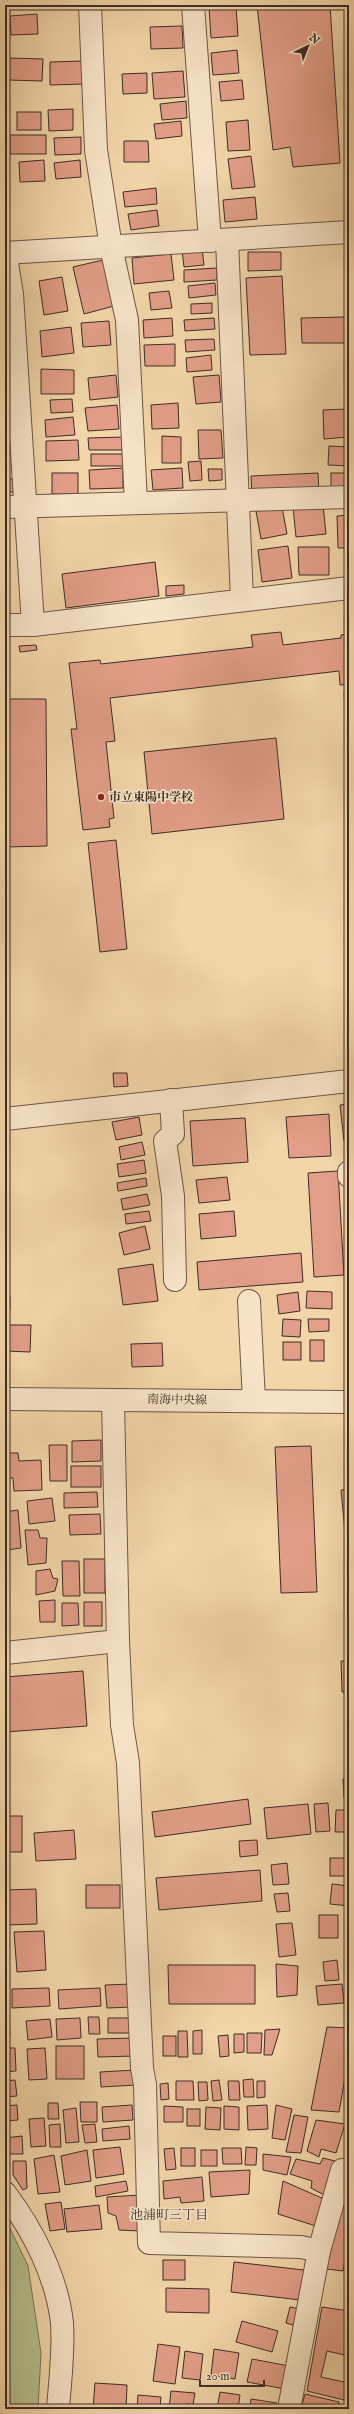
<svg xmlns="http://www.w3.org/2000/svg" width="354" height="2414" font-family="'IM FELL English','Noto Serif JP',serif">
<rect width="100%" height="100%" fill="#f2d5a9"/>
<filter id="stains"><feTurbulence type="fractalNoise" baseFrequency=".005" numOctaves="4"/><feColorMatrix values="0 0 0 0 .2 0 0 0 0 .09 0 0 0 0 .02 0 0 0 .5 -.17"/></filter>
<radialGradient id="worn" r=".72"><stop offset=".6" stop-color="#630" stop-opacity="0"/><stop offset="1" stop-color="#630" stop-opacity=".3"/></radialGradient>
<!-- green -->
<path fill="#b4be8d" stroke="#79765a" d="M5,2218l23,48 13,87 -3,56h-33z"/>
<!-- building -->
<g fill="#e29e88" stroke="#3e2d26">
<path d="M15,5h23v2l-23,1z"/>
<path d="M257,5h73l10,158 -47,4 -3,-20 -17,3z"/>
<path d="M236,6l2,30 -27,2 -2,-31z"/>
<path d="M37,14l1,20 -27,1 -1,-19z"/>
<path d="M182,26l1,22 -32,1 -1,-22z"/>
<path d="M237,50l2,23 -26,2 -2,-22z"/>
<path d="M9,58l34,1 -1,22 -34,-1z"/>
<path d="M83,61l1,23 -34,1v-23z"/>
<path d="M183,71l2,26 -31,2 -2,-26z"/>
<path d="M147,73v20l-24,1 -1,-20z"/>
<path d="M242,80l2,19 -23,2 -2,-19z"/>
<path d="M186,101l1,17 -25,2 -2,-16z"/>
<path d="M73,109v21l-24,1 -1,-21z"/>
<rect x="17" y="112" width="24" height="18"/>
<path d="M248,120l2,30 -22,1 -2,-29z"/>
<path d="M181,121l1,15 -26,3 -2,-15z"/>
<rect x="10" y="135" width="36" height="19"/>
<path d="M81,137v17l-26,1 -1,-17z"/>
<path d="M124,141h24l1,21h-25z"/>
<path d="M251,156l4,31 -23,2 -4,-30z"/>
<path d="M44,160l1,21 -25,1 -1,-20z"/>
<path d="M80,160l1,17 -25,2 -2,-16z"/>
<path d="M156,188l1,16 -32,3 -2,-15z"/>
<path d="M255,197l2,22 -32,3 -2,-22z"/>
<path d="M157,210l2,16 -28,4 -3,-16z"/>
<path d="M202,248l2,17 -20,2 -2,-17z"/>
<path d="M248,252h33v18l-33,1z"/>
<path d="M171,254l3,26 -40,4 -2,-26z"/>
<path d="M103,260l11,46 -30,8 -11,-47z"/>
<path d="M217,268v12l-33,2v-12z"/>
<path d="M282,276l4,78 -36,1 -4,-77z"/>
<path d="M62,277l6,34 -24,4 -5,-34z"/>
<path d="M215,283l1,12 -27,3 -1,-12z"/>
<path d="M169,291l3,17 -21,2 -2,-17z"/>
<path d="M212,303v10l-21,1v-10z"/>
<path d="M345,317v26h-43l-1,-25z"/>
<path d="M172,318l1,18 -29,2 -1,-18z"/>
<path d="M214,318l1,11 -30,2 -1,-11z"/>
<path d="M109,321l2,24 -28,2 -2,-24z"/>
<path d="M71,327l3,26 -32,4 -2,-26z"/>
<path d="M214,339l1,11 -29,2 -1,-12z"/>
<path d="M175,344v22h-30l-1,-21z"/>
<path d="M211,355l1,15 -25,2 -1,-14z"/>
<path d="M41,369l33,1v24h-33z"/>
<path d="M116,375l2,22 -28,3 -2,-22z"/>
<path d="M219,375l2,27 -25,2 -3,-27z"/>
<path d="M72,399l1,13 -22,1 -1,-13z"/>
<path d="M178,403l1,25 -27,1 -1,-24z"/>
<path d="M117,405l2,24 -31,2 -3,-23z"/>
<path d="M347,409l1,28 -24,2 -1,-29z"/>
<path d="M73,417l2,18 -29,2 -1,-17z"/>
<path d="M198,430h23l2,28 -24,1z"/>
<path d="M162,436l19,1v26h-19z"/>
<path d="M124,437v13h-35l-1,-12z"/>
<path d="M78,440l1,20 -33,1v-20z"/>
<path d="M5,441h3l1,26h-4z"/>
<path d="M329,446l20,1v19l-21,-1z"/>
<rect x="91" y="454" width="36" height="12"/>
<path d="M201,461l1,19 -12,1 -2,-19z"/>
<path d="M123,468v20l-33,1 -1,-19z"/>
<path d="M182,468l1,20 -30,2 -2,-20z"/>
<path d="M208,469h14v11l-13,1z"/>
<rect x="52" y="473" width="26" height="21"/>
<path d="M318,473l1,18 -67,4 -1,-19z"/>
<rect x="331" y="473" width="18" height="15"/>
<rect x="5" y="479" width="9" height="13"/>
<path d="M323,504l3,30 -30,3 -3,-30z"/>
<path d="M282,507l5,27 -26,5 -5,-28z"/>
<path d="M349,515v33h-11l-1,-32z"/>
<path d="M288,546l4,32 -30,4 -4,-32z"/>
<path d="M298,547h31v28h-30z"/>
<path d="M155,562l4,34 -93,12 -4,-34z"/>
<path d="M184,585v9l-18,2v-10z"/>
<path d="M281,632l2,13 58,-7v-3l8,-1v50l-9,1 -1,-14 -229,27 5,43 -9,1 8,76 -5,1 1,8 -27,3 -12,-101h6l-8,-66 31,-3 1,4 152,-17 -2,-12z"/>
<path d="M36,645l1,5 -17,2 -1,-6z"/>
<path d="M349,692v68l-5,-67z"/>
<path d="M5,699h41l1,147 -42,1z"/>
<path d="M276,738l8,81 -132,15 -8,-82z"/>
<path d="M116,840l11,109 -27,3 -12,-109z"/>
<path d="M113,1073h14l1,13 -14,1z"/>
<path d="M349,1104v36l-5,1 -4,-36z"/>
<path d="M329,1114l2,42 -42,2 -3,-41z"/>
<path d="M139,1117l3,18 -26,5 -4,-18z"/>
<path d="M245,1118l3,44 -55,4 -3,-45z"/>
<path d="M142,1142l3,13 -24,5 -2,-13z"/>
<path d="M144,1160l2,13 -27,4 -2,-13z"/>
<path d="M338,1171l6,104 -30,2 -6,-104z"/>
<path d="M227,1177l3,23 -31,3 -3,-23z"/>
<path d="M146,1178l1,8 -29,5 -1,-8z"/>
<path d="M147,1194l3,11 -27,5 -2,-11z"/>
<path d="M149,1211l2,10 -25,3 -1,-10z"/>
<path d="M234,1211l2,25 -35,3 -2,-25z"/>
<path d="M145,1226l5,23 -26,6 -5,-22z"/>
<path d="M301,1253l2,29 -104,8 -2,-28z"/>
<path d="M153,1264l5,37 -35,4 -5,-36z"/>
<path d="M307,1291l25,1v17l-26,-1z"/>
<path d="M298,1292l2,19 -21,3 -2,-19z"/>
<rect x="5" y="1297" width="5" height="12"/>
<path d="M283,1319l18,1 -1,17 -18,-1z"/>
<path d="M308,1319h21v12l-20,1z"/>
<path d="M5,1325h26l-1,27 -25,-1z"/>
<rect x="310" y="1340" width="14" height="21"/>
<rect x="283" y="1342" width="18" height="18"/>
<path d="M162,1343l1,23 -31,1 -1,-23z"/>
<path d="M101,1440v21l-29,1v-21z"/>
<path d="M49,1445h18v36h-17z"/>
<path d="M311,1446l6,146 -36,1 -6,-146z"/>
<path d="M5,1453h13l1,8 22,-1 1,30 -28,1 -1,-13h-8z"/>
<rect x="71" y="1466" width="30" height="21"/>
<path d="M349,1489v84l-8,-83z"/>
<path d="M97,1492l1,15 -34,1v-15z"/>
<path d="M52,1498l3,23 -26,3 -2,-23z"/>
<path d="M18,1510l3,38 -14,2 -2,-8v-30z"/>
<path d="M100,1514l1,20 -31,1 -1,-20z"/>
<path d="M25,1530h13l2,8h7l-1,25 -18,2z"/>
<rect x="84" y="1559" width="21" height="34"/>
<path d="M62,1561h17l1,35h-17z"/>
<path d="M50,1569l3,9 5,1 -3,12 -19,4v-24z"/>
<path d="M55,1600v22h-15l-1,-21z"/>
<rect x="84" y="1602" width="18" height="24"/>
<path d="M62,1603h16l1,22 -17,1z"/>
<path d="M341,1661h8v31h-7z"/>
<path d="M83,1671l4,55 -82,6v-55z"/>
<path d="M343,1779h6v19h-5z"/>
<path d="M248,1799l3,25 -96,13 -3,-25z"/>
<path d="M328,1803l2,28 -14,1 -2,-28z"/>
<path d="M308,1804l3,30 -44,5 -3,-31z"/>
<path d="M336,1810h13v22h-14z"/>
<rect x="5" y="1816" width="17" height="36"/>
<path d="M74,1830l2,29 -40,2 -2,-28z"/>
<path d="M257,1840l1,15 -18,2 -1,-16z"/>
<rect x="330" y="1858" width="19" height="18"/>
<path d="M287,1863l2,21 -16,1 -2,-20z"/>
<path d="M260,1870l2,31 -103,9 -3,-32z"/>
<path d="M332,1884l17,2v20l-19,-2z"/>
<rect x="86" y="1885" width="34" height="23"/>
<path d="M36,1889l1,35 -32,1v-35z"/>
<path d="M288,1893l2,18 -13,1 -3,-18z"/>
<rect x="319" y="1915" width="19" height="23"/>
<path d="M346,1917h3v22h-2z"/>
<path d="M292,1923l4,32 -17,2 -3,-33z"/>
<path d="M44,1931l2,39 -29,2 -3,-40z"/>
<path d="M337,1960l2,20 -14,1 -2,-19z"/>
<path d="M276,1964l22,2 -1,29 -20,2z"/>
<path d="M168,1965h87v39h-86z"/>
<path d="M132,1984l1,23 -26,1 -2,-23z"/>
<path d="M342,1984l2,19 -26,2 -2,-19z"/>
<path d="M49,1988l1,18 -38,2v-19z"/>
<path d="M100,1988l1,18 -42,3 -1,-19z"/>
<path d="M88,2017h11l1,17h-11z"/>
<path d="M80,2018l1,20 -24,2 -1,-21z"/>
<path d="M108,2018h26l1,15h-27z"/>
<path d="M5,2019h4l1,16 -5,1z"/>
<path d="M50,2019l2,18 -24,3 -2,-19z"/>
<path d="M327,2027l22,1v28l-10,56 -28,-2z"/>
<path d="M280,2029l-8,26h-8l1,-25z"/>
<path d="M202,2030v24h-9v-23z"/>
<path d="M178,2031h9l1,26h-10z"/>
<path d="M247,2033h15l-1,20h-14z"/>
<path d="M234,2034h10v18l-10,1z"/>
<path d="M228,2035l1,21 -9,1 -2,-21z"/>
<rect x="163" y="2036" width="13" height="20"/>
<path d="M134,2038l1,18 -37,1 -1,-18z"/>
<rect x="56" y="2046" width="28" height="33"/>
<path d="M5,2048h10l1,23 -11,1z"/>
<path d="M45,2048l2,31 -18,1 -2,-31z"/>
<path d="M135,2070l1,15 -35,2 -1,-15z"/>
<path d="M253,2079l1,18h-10l-1,-17z"/>
<path d="M15,2080l2,16 -12,1v-16z"/>
<path d="M219,2080l3,20 -9,1 -2,-20z"/>
<path d="M176,2081h17l1,19h-18z"/>
<path d="M228,2081h11l1,19h-11z"/>
<path d="M257,2081h8v16l-8,1z"/>
<path d="M198,2082h9l1,18 -9,1z"/>
<path d="M168,2083l1,16 -8,1 -1,-16z"/>
<path d="M80,2102h17v20h-16z"/>
<path d="M48,2103h10l1,16h-11z"/>
<path d="M17,2105l1,15 -13,1v-15z"/>
<path d="M132,2105l1,15 -30,2 -1,-15z"/>
<path d="M267,2105l1,24 -20,1 -1,-24z"/>
<path d="M276,2105l16,4 -7,31 -13,-2z"/>
<path d="M164,2106l19,1v15h-19z"/>
<path d="M224,2106l15,1v23l-15,-1z"/>
<path d="M206,2107l15,1 -1,22 -15,-1z"/>
<path d="M76,2108l3,34 -13,1 -3,-33z"/>
<rect x="187" y="2109" width="13" height="17"/>
<path d="M294,2115l14,2 -7,36 -15,-1z"/>
<path d="M44,2118l2,28 -15,1 -2,-28z"/>
<path d="M316,2120l29,4 -9,29 -15,-4 -2,8 -12,-6z"/>
<path d="M60,2124l1,23h-11l-1,-22z"/>
<path d="M95,2124l2,18 -12,1 -3,-18z"/>
<path d="M129,2126l1,13 -27,2 -1,-12z"/>
<path d="M22,2136l1,18h-14l-2,8 -2,-1v-23z"/>
<path d="M120,2147l4,27 -28,4 -3,-28z"/>
<path d="M246,2147l11,1 -1,17h-11z"/>
<path d="M174,2148l2,21 -10,1 -2,-21z"/>
<rect x="181" y="2148" width="14" height="18"/>
<path d="M222,2148h19l1,16h-19z"/>
<path d="M87,2150l4,31 -26,4 -4,-29z"/>
<rect x="201" y="2150" width="16" height="16"/>
<path d="M263,2154l28,3 -4,18 -24,-5z"/>
<path d="M54,2155l6,37 -22,2 -4,-35z"/>
<path d="M323,2158l12,3 -7,36 -17,-9 1,-7 -22,-7 6,-15 24,5z"/>
<path d="M13,2161h13l1,27 -4,2 -10,-15z"/>
<path d="M250,2170l-1,24 -38,3 -2,-25z"/>
<path d="M202,2177l2,24 -23,2 -1,-6 -16,2 -1,-18z"/>
<path d="M349,2178v59l-6,34 -16,-2 6,-46z"/>
<path d="M126,2181l2,10 -32,6 -1,-11z"/>
<path d="M283,2181l41,18 -5,28 -41,-13z"/>
<path d="M140,2195l1,36 -22,-1 -3,-14 -8,-3 -1,-16z"/>
<path d="M61,2202l4,27 -15,2 -5,-27z"/>
<path d="M99,2205l3,24 -35,3 -3,-23z"/>
<rect x="163" y="2260" width="22" height="20"/>
<path d="M234,2262l70,8 -3,30 -70,-8z"/>
<path d="M166,2288l43,1v24l-43,-1z"/>
<path d="M290,2307l10,2 -4,17 -10,-3z"/>
<path d="M322,2307l27,4v45l-22,-5 -6,26 28,6 -1,18 -41,-10z"/>
<path d="M242,2321l36,10 -6,21 -36,-10z"/>
<path d="M158,2344l22,3 -5,37 -22,-3z"/>
<path d="M214,2349l25,4 -4,26 -24,-4z"/>
<path d="M185,2351l18,3 -3,26 -18,-2z"/>
<path d="M252,2359l37,7 -4,23 -38,-7z"/>
<path d="M95,2383l32,2 -1,24h-33z"/>
<path d="M171,2391l24,2 -2,12 -7,-1 -1,5h-16z"/>
<path d="M220,2392l20,3 -2,14h-21z"/>
<path d="M305,2394l34,8 -2,7h-36z"/>
<path d="M138,2395l23,2 -1,12h-23z"/>
<path d="M251,2399l26,4 -1,6h-26z"/>
</g>
<g fill="none" stroke-linecap="round" stroke-linejoin="round">
<!-- minor casing -->
<g stroke="#6b5747" stroke-width="24">
<g id="minor">
<path d="M90,5l6,145 15,97 16,73 9,183"/>
<path d="M193,5l17,236"/>
<path d="M227,240l15,360"/>
<path d="M5,251l7,43 21,331"/>
<path d="M5,253l344,-21"/>
<path d="M5,507l344,-10"/>
<path d="M5,625h28l316,-37"/>
<path d="M171,1100l2,34 -8,7 8,55 2,84"/>
<path d="M5,1119l344,-38"/>
<path d="M349,1172v4"/>
<path d="M249,1301l5,100"/>
<path d="M113,1400l5,241 4,84 6,38 14,305 3,17 4,158 152,4 18,4"/>
<path d="M5,1653l113,-12"/>
<path d="M5,2193c28,37 52,84 57,130 2,28 -2,58 -4,86"/>
<path d="M289,2409l30,-158 23,-81h7"/>
</g>
</g>
<!-- tertiary casing -->
<g stroke="#6b5747" stroke-width="24">
<path id="tertiary" d="M5,1399l344,3"/>
</g>
<!-- minor -->
<use href="#minor" stroke="#f7e4c7" stroke-width="22"/>
<!-- tertiary -->
<use href="#tertiary" stroke="#f7e4c7" stroke-width="22"/>
</g>
<!-- markers -->
<circle fill="#8f2418" stroke="#f7e4c7" stroke-width="1.5" cx="101" cy="797" r="4"/>
<g text-anchor="middle" dominant-baseline="central" stroke-width="3.5" stroke-linejoin="round" paint-order="stroke">
<!-- poi labels -->
<g font-size="12" font-weight="bold" fill="#3e2d26" stroke="#f7e4c7" text-anchor="start">
<text x="109" y="797">市立東陽中学校</text>
</g>
<!-- street labels -->
<g font-size="12" fill="#3e2d26" stroke="#f7e4c7">
<text transform="translate(177 1400) rotate(1)">南海中央線</text>
</g>
<!-- neighbourhood labels -->
<g font-size="13" fill="#3e2d26" stroke="#f7e4c7">
<text x="169" y="2215">池浦町三丁目</text>
</g>
</g>
<!-- margin -->
<rect width="354" height="2414" fill="none" stroke="#f2d5a9" stroke-width="20"/>
<rect x="6" y="6" width="342" height="2402" fill="none" stroke="#3e2d26" stroke-width="2"/>
<rect x="10" y="10" width="334" height="2394" fill="none" stroke="#3e2d26"/>
<!-- north arrow -->
<g transform="translate(308 46) rotate(43)" stroke="#f7e4c7" stroke-width="3" paint-order="stroke">
<path d="M0-3L7 15L0 10L-7 15Z" fill="#3e2d26"/>
<text y="-6" font-size="11" font-weight="bold" text-anchor="middle" fill="#3e2d26">N</text>
</g>
<!-- scale -->
<path d="M200 2380v6h64v-6" fill="none" stroke="#3e2d26" stroke-width="2"/>
<text x="206" y="2380" font-size="12" fill="#3e2d26" stroke="#f7e4c7" stroke-width="3" paint-order="stroke">20 m</text>
<rect width="100%" height="100%" filter="url(#stains)"/>
<rect width="100%" height="100%" fill="url(#worn)"/>
</svg>
